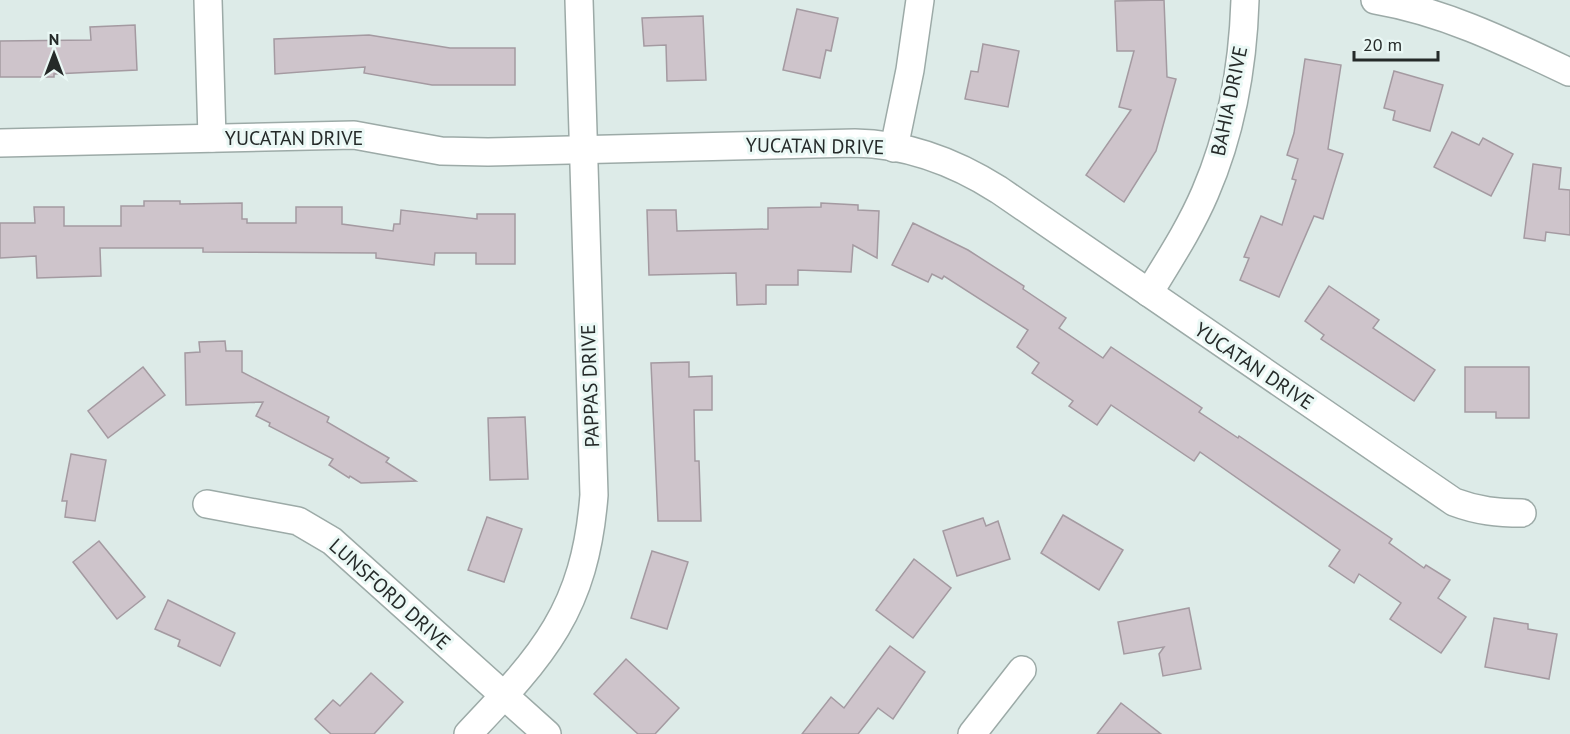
<svg xmlns="http://www.w3.org/2000/svg" width="1570" height="734" font-family="'PT Sans',sans-serif">
<rect width="100%" height="100%" fill="#ddebe8"/>
<!-- building -->
<g fill="#cec4cb" stroke="#a49aa1" stroke-width="1.5">
<path d="M1164,0l3,77 9,2 -20,72 -32,51 -38,-27 45,-65 -12,-3 15,-56h-17l-2,-50z"/>
<path d="M797,9l41,9 -7,33 -5,-1 -6,28 -37,-8z"/>
<path d="M703,16l3,64 -39,1 -1,-36 -22,1 -2,-28z"/>
<path d="M135,25l2,45 -83,4v3h-54v-36l91,-1 -1,-13z"/>
<path d="M369,35l81,13h65v37h-83l-68,-12 1,-6 -90,7 -1,-35z"/>
<path d="M983,44l36,7 -11,56 -43,-8 6,-28 7,1z"/>
<path d="M1305,59l36,6 -13,84 15,5 -20,65 -9,-3 -35,81 -39,-17 9,-22 -5,-1 17,-41 21,9 14,-45 -4,-1 6,-20 -11,-4 7,-22z"/>
<path d="M1394,71l49,14 -13,46 -37,-11 2,-9 -11,-3z"/>
<path d="M1452,132l27,13 4,-7 30,16 -22,42 -57,-29z"/>
<path d="M1533,164l28,4 -2,21 11,1v45l-24,-3 -1,9 -21,-3z"/>
<path d="M144,201h36v3l62,-1v16h5v4h49v-16h46v17l51,7 1,-7h6l1,-14 76,9v-5h38v50h-39v-11h-41l-1,12 -58,-7v-5l-173,-1v-4h-103l1,28 -64,2 -1,-22 -36,2v-35h35l-1,-16h30v19h57v-20h23z"/>
<path d="M821,203l37,2v5l21,1 -2,47 -24,-13 -2,27 -53,-2v15h-32v19l-29,1 -1,-32 -87,2 -2,-65h29l1,21 91,-2v-21l53,-1z"/>
<path d="M913,223l55,27 56,36 -1,3 43,29 -7,10 44,30 8,-11 91,61 -3,4 39,26 1,-2 153,103 -3,4 35,25 2,-3 24,15 -12,18 28,19 -25,36 -51,-34 11,-16 -42,-29 -5,9 -25,-17 11,-16 -140,-98 -6,9 -83,-56 -14,20 -28,-19 4,-5 -41,-28 7,-10 -22,-16 11,-17 -84,-54 -2,3 -10,-5 -4,8 -36,-17z"/>
<path d="M1329,286l50,34 -6,8 62,42 -21,31 -93,-62 3,-4 -19,-14z"/>
<path d="M225,341l1,10h16v21l87,45 -2,5 62,36 -3,4 30,19 -55,2 -11,-7 -1,2 -20,-13 4,-6 -64,-33 1,-3 -14,-7 7,-14 -77,3 -1,-52 15,-1 -1,-10z"/>
<path d="M689,362v15l23,-1v34h-18l1,51h4l2,60h-43l-7,-158z"/>
<path d="M143,367l22,28 -57,43 -20,-27z"/>
<path d="M1465,367h64v51h-33v-6h-31z"/>
<path d="M525,417l3,62 -38,1 -2,-62z"/>
<path d="M71,454l35,6 -11,61 -30,-4 2,-16h-5z"/>
<path d="M1063,515l60,35 -24,40 -58,-37z"/>
<path d="M487,517l35,12 -18,53 -36,-12z"/>
<path d="M983,518l3,8 12,-5 12,38 -53,17 -14,-45z"/>
<path d="M99,541l46,56 -28,22 -44,-57z"/>
<path d="M652,551l36,11 -21,67 -36,-11z"/>
<path d="M914,559l37,29 -38,50 -37,-28z"/>
<path d="M168,600l67,33 -15,33 -42,-20 2,-6 -25,-11z"/>
<path d="M1189,608l12,61 -38,7 -4,-22 5,-7 -40,7 -6,-32z"/>
<path d="M1494,618l34,6v5l29,5 -8,45 -64,-12z"/>
<path d="M890,646l35,26 -32,47 -15,-11 -20,26h-56l29,-37 13,11z"/>
<path d="M626,659l53,49 -24,26h-17l-44,-40z"/>
<path d="M371,673l32,29 -29,32h-43l-16,-15 18,-19 7,6z"/>
<path d="M1121,703l40,31h-64z"/>
</g>
<g fill="none" stroke-linecap="round" stroke-linejoin="round">
<!-- street casing -->
<g stroke="#9caaa7" stroke-width="30">
<g id="street">
<path d="M208,0l4,138"/>
<path d="M1375,0c70,12 131,42 194,72"/>
<path d="M0,143l354,-8 87,16 47,1 367,-9c53,1 100,19 144,47l455,312c24,9 44,11 68,11"/>
<path d="M894,148l16,-78 10,-70"/>
<path d="M1149,293c20,-33 41,-65 56,-100 26,-60 38,-128 40,-193"/>
<path d="M207,504l91,17 34,20 215,193"/>
<path d="M468,734c76,-80 117,-124 126,-239l-15,-495"/>
<path d="M972,734l50,-64"/>
</g>
</g>
<!-- street -->
<use href="#street" stroke="#fff" stroke-width="27"/>
</g>
<g text-anchor="middle" dominant-baseline="central" stroke-width="6" stroke-linejoin="round" paint-order="stroke">
<!-- street labels -->
<g font-size="20" fill="#252a29" stroke="#eaf8f5">
<text transform="translate(1229 101) rotate(-78)">BAHIA DRIVE</text>
<text x="294" y="138">YUCATAN DRIVE</text>
<text transform="translate(815 146) rotate(1)">YUCATAN DRIVE</text>
<text transform="translate(1254 366) rotate(34)">YUCATAN DRIVE</text>
<text transform="translate(590 386) rotate(-92)">PAPPAS DRIVE</text>
<text transform="translate(390 594) rotate(42)">LUNSFORD DRIVE</text>
</g>
</g>
<!-- north arrow -->
<g transform="translate(54 54)" stroke="#eaf8f5" stroke-width="4.5" paint-order="stroke">
<path d="M0-4.5L10 22L0 15L-10 22Z" fill="#252a29"/>
<text y="-9" font-size="16" font-weight="bold" text-anchor="middle" fill="#252a29">N</text>
</g>
<!-- scale -->
<path d="M1354 51v9h84v-9" fill="none" stroke="#252a29" stroke-width="3"/>
<text x="1363" y="51" font-size="18" fill="#252a29" stroke="#eaf8f5" stroke-width="4.5" paint-order="stroke">20 m</text>
</svg>
